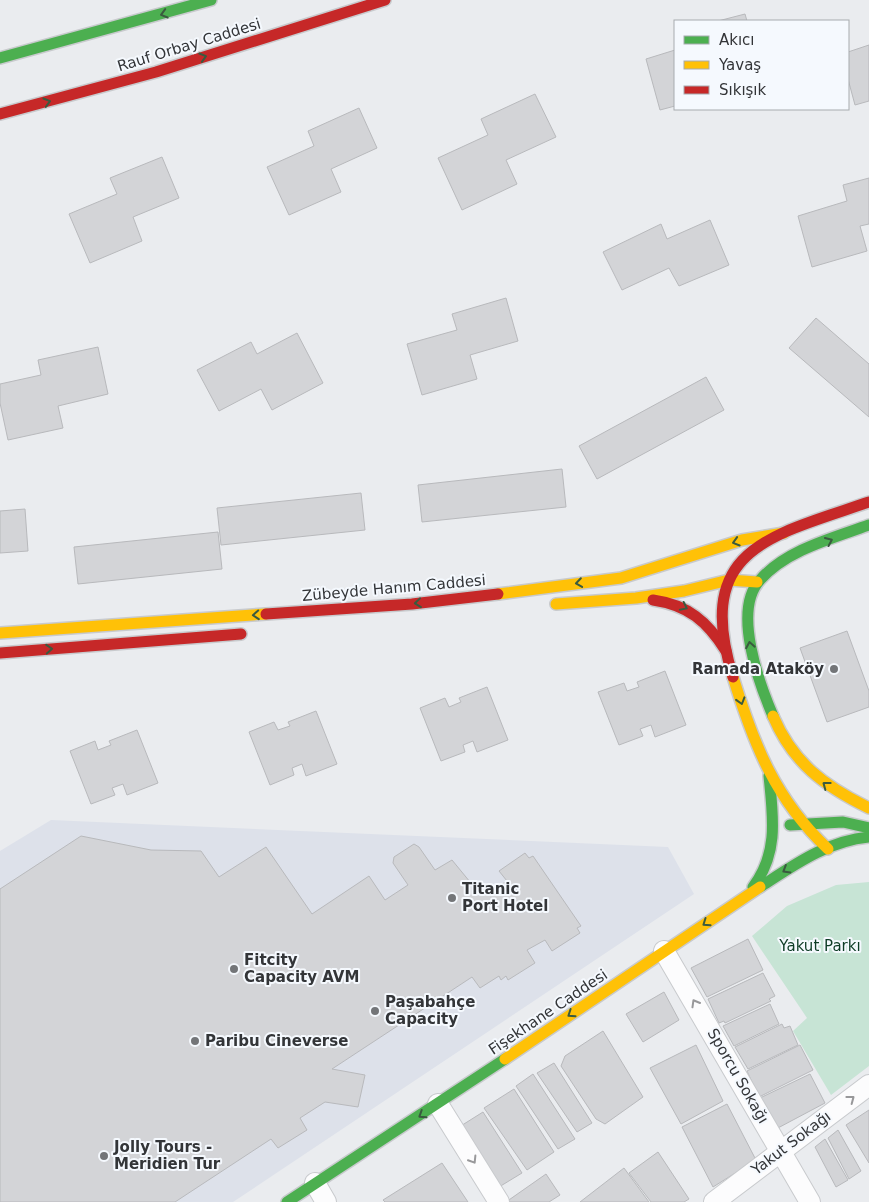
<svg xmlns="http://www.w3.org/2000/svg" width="869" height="1202" font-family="'DejaVu Sans',sans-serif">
<rect width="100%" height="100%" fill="#eaecef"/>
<!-- built -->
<path fill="#dde1ea" d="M51,820l617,27 26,47 -461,308h-233v-351z"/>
<!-- green -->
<path fill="#c7e4d5" d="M869,882v184l-38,29 -38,-64 14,-13 -55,-82 35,-30 49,-21z"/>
<!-- building -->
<g fill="#d3d4d7" stroke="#b8b9bc">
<path d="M745,14l2,7h-29z"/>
<path d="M869,45v56l-14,4 -7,-26v-27z"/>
<path d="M675,50v56l-15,4 -14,-51z"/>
<path d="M535,94l21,43 -50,23 11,24 -55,26 -24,-52 50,-23 -7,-16z"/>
<path d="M359,108l18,40 -46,21 10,23 -52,23 -22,-48 47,-21 -6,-15z"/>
<path d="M162,157l17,41 -46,19 9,24 -52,22 -21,-49 48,-20 -7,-16z"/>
<path d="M869,178v46l-9,2 7,25 -55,16 -14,-51 49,-15 -4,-16z"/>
<path d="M710,220l19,45 -50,21 -10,-18 -47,22 -19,-38 58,-28 6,15z"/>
<path d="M506,298l12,43 -48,14 7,24 -55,16 -15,-51 50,-14 -5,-16z"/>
<path d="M816,318l53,46v53l-80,-69z"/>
<path d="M297,333l26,50 -51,27 -11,-21 -42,22 -22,-41 54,-28 6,12z"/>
<path d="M98,347l10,47 -50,12 5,22 -55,12 -8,-37v-19l41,-9 -3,-15z"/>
<path d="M706,377l18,33 -127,69 -18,-33z"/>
<path d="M562,469l4,38 -144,15 -4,-37z"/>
<path d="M361,493l4,37 -144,15 -4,-37z"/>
<path d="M25,509l3,42 -28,2v-42z"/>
<path d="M218,532l4,37 -144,15 -4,-37z"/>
<path d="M847,631l22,60v16l-42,15 -27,-74z"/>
<path d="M665,671l21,54 -31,12 -4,-12 -11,4 3,7 -24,9 -21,-53 26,-9 3,8 12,-4 -2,-5z"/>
<path d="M487,687l21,53 -31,12 -4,-11 -10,4 2,7 -24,9 -21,-53 25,-10 4,9 12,-5 -2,-4z"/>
<path d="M316,711l21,53 -31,12 -4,-12 -10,4 2,7 -24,10 -21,-53 25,-10 4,8 12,-4 -2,-4z"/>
<path d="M137,730l21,53 -31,12 -4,-11 -11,4 3,7 -24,9 -21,-53 25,-10 3,9 13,-5 -2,-4z"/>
<path d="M81,836l70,14 50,1 18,26 47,-30 46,67 57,-38 16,24 23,-15 -15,-22 1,-6 20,-13 5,3 16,23 17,-10 23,28 6,-4 7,9 19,-12 -8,-10 26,-18 4,5 4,-2 48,70 -4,2 3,5 -28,18 -7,-11 -18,10 8,13 -27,17 -2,-4 -5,4 -2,-4 -19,12 -8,-11 -140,92 33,6 -7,32 -33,-5 -25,16 7,12 -29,18 -7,-9 -96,63h-175v-313z"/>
<path d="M748,939l15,31 -56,27 -16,-29z"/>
<path d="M763,973l12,23 -6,3 2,2 -46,22 -1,-2 -5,2 -11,-24z"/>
<path d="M664,992l15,28 -36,22 -17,-28z"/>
<path d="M770,1004l9,20 -45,22 -11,-20z"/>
<path d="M782,1024l2,4 6,-2 8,19 -50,24 -13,-22z"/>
<path d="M603,1031l40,66 -38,27 -9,-5 -35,-53 4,-10z"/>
<path d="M696,1045l27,56 -42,23 -31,-56z"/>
<path d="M800,1045l13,25 -54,27 -12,-26z"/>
<path d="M554,1063l38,60 -15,9 -40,-59z"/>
<path d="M533,1074l42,65 -17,10 -42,-63z"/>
<path d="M810,1074l15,29 -49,26 -16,-31z"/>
<path d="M514,1089l40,63 -27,18 -43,-62z"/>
<path d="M727,1104l29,56 -43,27 -31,-60z"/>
<path d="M869,1110v53l-23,-38z"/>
<path d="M483,1112l39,61 -23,14 -43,-58z"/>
<path d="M838,1130l23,41 -12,8 -21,-41z"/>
<path d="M825,1139l23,41 -12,7 -21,-40z"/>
<path d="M658,1152l31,47 -5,3h-33l-22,-29z"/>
<path d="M442,1163l26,39h-83l-2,-2z"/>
<path d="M624,1168l25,34h-69z"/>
<path d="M546,1174l14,21 -11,7h-43z"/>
</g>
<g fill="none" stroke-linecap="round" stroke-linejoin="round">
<!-- street casing -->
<g stroke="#c8cacd" stroke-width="22">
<g id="street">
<path d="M664,951l146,251"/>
<path d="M438,1104l61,98"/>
<path d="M315,1183l11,19"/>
<path d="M714,1202l155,-117"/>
</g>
</g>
<!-- fast casing -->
<g stroke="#c8cacd" stroke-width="14">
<g id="fast">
<path d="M0,58l211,-58"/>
<path d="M773,716c-14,-33 -41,-106 -13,-136 26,-30 73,-42 109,-55"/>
<path d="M790,825l53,-3 26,6"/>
<path d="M753,887c26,-34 20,-71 16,-111"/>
<path d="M760,887c34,-22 67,-46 109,-50"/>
<path d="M287,1202l218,-143"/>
</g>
</g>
<!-- slow casing -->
<g stroke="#c8cacd" stroke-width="14">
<g id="slow">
<path d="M498,594l123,-16 121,-38 42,-7"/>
<path d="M556,604l80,-6 48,-7 45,-11 28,2"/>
<path d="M0,633l266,-19"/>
<path d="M733,677c21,68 42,122 95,172"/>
<path d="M773,716c20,47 51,70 96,92"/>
<path d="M505,1059l255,-172"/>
</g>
</g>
<!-- jam casing -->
<g stroke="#c8cacd" stroke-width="14">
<g id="jam">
<path d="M0,114l156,-42 229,-72"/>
<path d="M653,600c35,5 54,21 73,51"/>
<path d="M266,614l146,-10 86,-10"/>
<path d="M0,653l241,-19"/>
<path d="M733,677c-40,-129 37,-141 136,-175"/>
</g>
</g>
<!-- street -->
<use href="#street" stroke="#fcfcfd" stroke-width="20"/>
<!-- fast -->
<use href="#fast" stroke="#4caf50" stroke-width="11"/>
<!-- slow -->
<use href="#slow" stroke="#ffc107" stroke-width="11"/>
<!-- jam -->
<use href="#jam" stroke="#c62828" stroke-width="11"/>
</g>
<!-- one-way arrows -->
<defs><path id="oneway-chevron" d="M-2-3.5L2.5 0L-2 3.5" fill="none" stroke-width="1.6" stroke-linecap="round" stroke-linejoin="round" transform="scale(1.25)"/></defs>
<g stroke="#3a5a3f">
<use href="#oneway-chevron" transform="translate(164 14) rotate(164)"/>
<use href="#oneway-chevron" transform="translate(203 57) rotate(-17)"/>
<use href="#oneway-chevron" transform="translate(47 102) rotate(-16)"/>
<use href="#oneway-chevron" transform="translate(829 541) rotate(-24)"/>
<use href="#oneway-chevron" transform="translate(736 542) rotate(163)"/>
<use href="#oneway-chevron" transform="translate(579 583) rotate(172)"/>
<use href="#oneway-chevron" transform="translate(418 603) rotate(174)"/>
<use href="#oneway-chevron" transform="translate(684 607) rotate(26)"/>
<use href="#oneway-chevron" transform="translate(256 615) rotate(176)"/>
<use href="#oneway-chevron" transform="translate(750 645) rotate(-100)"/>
<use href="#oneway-chevron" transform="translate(49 649) rotate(-4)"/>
<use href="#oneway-chevron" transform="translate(741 701) rotate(73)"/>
<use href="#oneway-chevron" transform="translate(826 785) rotate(-143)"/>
<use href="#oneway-chevron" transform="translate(786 870) rotate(149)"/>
<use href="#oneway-chevron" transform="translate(706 923) rotate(145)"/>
<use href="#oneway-chevron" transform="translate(571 1014) rotate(146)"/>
<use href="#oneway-chevron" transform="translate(422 1115) rotate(147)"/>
</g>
<g stroke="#98989a">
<use href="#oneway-chevron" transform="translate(695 1003) rotate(-120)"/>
<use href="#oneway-chevron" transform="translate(851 1099) rotate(-37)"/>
<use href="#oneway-chevron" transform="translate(473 1160) rotate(58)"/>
</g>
<!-- markers -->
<g fill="#737578" stroke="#f5f9fe" stroke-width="2">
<circle cx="834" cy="669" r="5"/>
<circle cx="452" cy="898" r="5"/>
<circle cx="234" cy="969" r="5"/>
<circle cx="375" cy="1011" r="5"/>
<circle cx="195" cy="1041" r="5"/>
<circle cx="104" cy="1156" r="5"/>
</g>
<g text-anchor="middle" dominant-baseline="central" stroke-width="4" stroke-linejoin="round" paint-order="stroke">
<!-- street labels -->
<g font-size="15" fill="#333538" stroke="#f5f9fe">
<text transform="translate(189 45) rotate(-17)">Rauf Orbay Caddesi</text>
<text transform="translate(394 588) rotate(-5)">Zübeyde Hanım Caddesi</text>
<text transform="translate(548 1012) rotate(-34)">Fişekhane Caddesi</text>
<text transform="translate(738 1076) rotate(60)">Sporcu Sokağı</text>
<text transform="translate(791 1143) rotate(-37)">Yakut Sokağı</text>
</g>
<!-- poi labels -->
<g font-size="15" font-weight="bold" fill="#333538" stroke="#f5f9fe" text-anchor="start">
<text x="824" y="669" text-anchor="end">Ramada Ataköy</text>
<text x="462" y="889">Titanic<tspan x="462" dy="17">Port Hotel</tspan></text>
<text x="244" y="960">Fitcity<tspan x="244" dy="17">Capacity AVM</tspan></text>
<text x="385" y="1002">Paşabahçe<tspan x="385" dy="17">Capacity</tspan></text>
<text x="205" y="1041">Paribu Cineverse</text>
<text x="114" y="1147">Jolly Tours -<tspan x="114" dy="17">Meridien Tur</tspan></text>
</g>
<!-- park labels -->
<g font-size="15" fill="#0e3c26" stroke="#f5f9fe">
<text x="820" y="946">Yakut Parkı</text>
</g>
</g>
<!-- legend -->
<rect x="674" y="20" width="175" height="90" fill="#f5f9fe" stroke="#a7abaf"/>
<rect x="684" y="36" width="25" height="8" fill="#4caf50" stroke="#a7abaf"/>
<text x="719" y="45" font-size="15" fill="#333538">Akıcı</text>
<rect x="684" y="61" width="25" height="8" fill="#ffc107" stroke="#a7abaf"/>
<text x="719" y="70" font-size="15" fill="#333538">Yavaş</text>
<rect x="684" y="86" width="25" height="8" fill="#c62828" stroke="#a7abaf"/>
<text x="719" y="95" font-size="15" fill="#333538">Sıkışık</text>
</svg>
